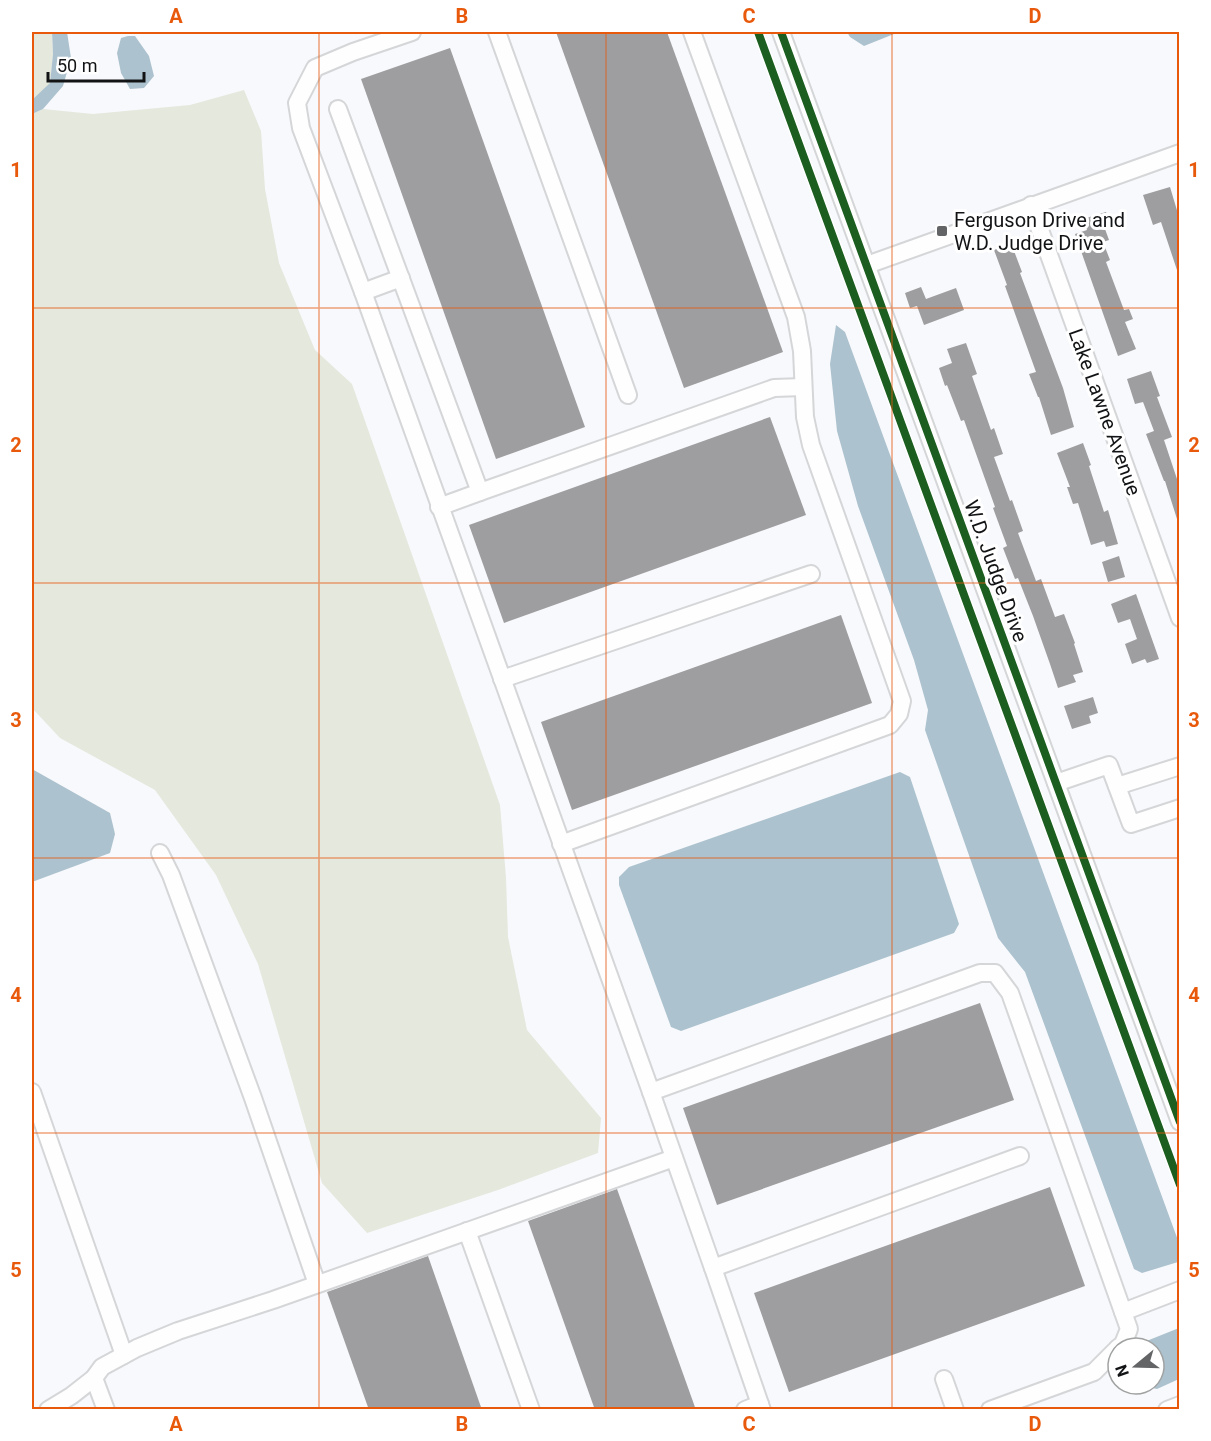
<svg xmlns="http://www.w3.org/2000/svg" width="1211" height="1441" font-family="Roboto,sans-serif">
<rect width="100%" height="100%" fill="#f8f9fc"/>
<!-- green -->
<g fill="#e4e8dd">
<path d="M32,32h20l1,22 -3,30 -18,16z"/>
<path d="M244,90l17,41 4,58 14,74 36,87 37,34 148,421 6,73 2,59 19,93 74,88 -3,35 -100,37 -131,43 -45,-50 -64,-219 -42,-89 -61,-85 -95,-52 -28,-30v-594l11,-5 50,5 97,-9z"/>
</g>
<!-- water -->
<g fill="#acc2ce">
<path d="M52,32h15l4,26 -8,28 -20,23 -11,5v-14l18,-17 3,-29z"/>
<path d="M847,32h52l-35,14 -14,-9z"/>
<path d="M128,36h7l14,20 5,20 -10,12 -14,1 -9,-16 -4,-20 4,-15z"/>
<path d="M836,325l9,7 334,911v14l-1,5 -36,11 -8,-4 -109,-297 -27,-34 -73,-208 3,-20 -14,-50 -56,-154 -21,-75 -7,-67z"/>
<path d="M32,769l78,44 5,21 -5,19 -78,29z"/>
<path d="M900,772l10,5 49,147 -5,9 -273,98 -10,-4 -52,-142v-8l10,-10z"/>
<path d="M1179,1328v51l-22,10 -14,-3v-2h11v-36h-21l1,-2z"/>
</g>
<!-- building -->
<g fill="#9e9d9f">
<path d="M556,32h111l116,320 -99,36z"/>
<path d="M450,48l135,379 -89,32 -135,-380z"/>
<path d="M1170,187l9,30v56h-1l-17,-51 -8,3 -10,-30z"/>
<path d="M1106,212l5,15 -6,2 4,11 -6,2 7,18 -4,2 18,48 5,-1 4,10 -8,3 11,27 -18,7 -43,-122 12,-4 -4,-11z"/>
<path d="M1011,243l11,29 -2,1 43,115 11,39 -23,8 -12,-38h-1l-9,-23 7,-2 -31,-86 2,-1 -13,-35z"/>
<path d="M921,287l5,12 30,-11 8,22 -40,15 -7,-19 -7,2 -5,-15z"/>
<path d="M966,343l11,31 -5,2 19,54 3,-2 9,26 -9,3 16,44 2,-1 11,31 -5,2 18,48 5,-2 14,38 9,-3 11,29 -1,1 9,28 -10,3 3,7 -18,6 -8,-24 -17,-48 -15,-38 -3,1 -12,-31 4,-2 -14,-38 2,-1 -31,-87 -3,1 -14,-36 -2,1 -6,-18 13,-5 -5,-14z"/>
<path d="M1151,371l9,25 -3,1 15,40 -8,3 15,45v33l-2,1 -12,-38h-1l-18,-47 8,-3 -11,-29 -8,2 -8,-25z"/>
<path d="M770,417l36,98 -302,108 -35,-98z"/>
<path d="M1083,443l8,22 -2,1 15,46 4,-2 10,34 -12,3 -2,-6 -13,4 -13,-42 -5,1 -6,-17h3l-13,-34z"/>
<path d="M1119,556l6,21 -17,5 -6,-20z"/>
<path d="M1136,594l23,65 -12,4 -2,-4 -13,5 -7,-20 12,-5 -7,-20 -12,4 -7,-19z"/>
<path d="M841,615l31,88 -300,107 -31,-88z"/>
<path d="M1093,697l5,16 -9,3 2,7 -19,6 -8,-23z"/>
<path d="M980,1003l34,97 -297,105 -34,-97z"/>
<path d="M1050,1187l35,99 -296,106 -35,-99z"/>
<path d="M617,1189l79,221h-101l-67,-189z"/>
<path d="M428,1256l54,154h-113l-42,-118z"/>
</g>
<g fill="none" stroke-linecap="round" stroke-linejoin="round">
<!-- minor casing -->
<g stroke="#d5d6d8" stroke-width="20">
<g id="minor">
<path d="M412,32l-59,20 -38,16 -18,35 4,25 62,164 288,800 62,176 307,-112"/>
<path d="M497,32l131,363"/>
<path d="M781,32l399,1090"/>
<path d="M338,109l142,383 -41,15"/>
<path d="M1031,205l149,413"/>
<path d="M867,265l313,-112"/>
<path d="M363,292l38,-14"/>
<path d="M480,492l294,-104 29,-1"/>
<path d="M502,679l309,-105"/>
<path d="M1056,783l53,-18 22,59 49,-16"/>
<path d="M1117,786l63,-20"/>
<path d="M561,844l329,-119 9,-11 3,-13 -91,-256 -6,-28 -3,-66 -6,-34 -104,-285"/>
<path d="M160,853l11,22 82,223 64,186"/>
<path d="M32,1092l92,263"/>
<path d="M651,1092l329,-119h15l15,20 113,319 57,-22"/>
<path d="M467,1231l64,179"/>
<path d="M713,1268l49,142"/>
<path d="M1118,1348l5,-4 6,-15 -6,-17"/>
<path d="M94,1378l12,32"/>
<path d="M944,1379l11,31"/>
<path d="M48,1410l23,-14 23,-18 8,-11 35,-19 41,-17 95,-31 401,-142"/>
<path d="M745,1410l15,-6"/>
<path d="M990,1410l104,-38 24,-24"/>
<path d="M1167,1410l13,-5"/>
</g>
</g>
<!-- minor -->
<use href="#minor" stroke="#fefeff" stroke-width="16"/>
<!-- cycleway casing -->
<g stroke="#fff" stroke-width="11">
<g id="cycleway">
<path d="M758,32l422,1153"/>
<path d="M781,32l399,1090"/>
</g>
</g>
<!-- cycleway -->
<use href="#cycleway" stroke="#1b5e20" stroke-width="8"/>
</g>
<!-- grid -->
<path fill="none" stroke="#e8590c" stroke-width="1.5" stroke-opacity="0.55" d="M319,32v1378M606,32v1378M892,32v1378M32,308h1148M32,583h1148M32,858h1148M32,1133h1148"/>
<!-- markers -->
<rect fill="#626466" stroke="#fff" stroke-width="2" x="936" y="225" width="12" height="12" rx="3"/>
<g text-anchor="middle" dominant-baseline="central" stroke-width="6" stroke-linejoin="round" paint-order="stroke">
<!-- poi labels -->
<g font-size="20" fill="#121315" stroke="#fff" text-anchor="start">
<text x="954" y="220">Ferguson Drive and<tspan x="954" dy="23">W.D. Judge Drive</tspan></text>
</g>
<!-- street labels -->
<g font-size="20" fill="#121315" stroke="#fff">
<text transform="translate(1105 412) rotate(70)">Lake Lawne Avenue</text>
<text transform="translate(996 571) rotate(70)">W.D. Judge Drive</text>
</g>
</g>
<!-- border -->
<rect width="1211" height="1441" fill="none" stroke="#ffffff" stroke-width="66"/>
<!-- north arrow -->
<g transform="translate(1136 1366) rotate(251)"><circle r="28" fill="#ffffff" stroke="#a0a1a1" stroke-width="1.5"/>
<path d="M0-4.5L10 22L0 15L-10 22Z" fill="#626466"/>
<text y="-9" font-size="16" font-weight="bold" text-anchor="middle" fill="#121315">N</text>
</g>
<!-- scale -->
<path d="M48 72v9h96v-9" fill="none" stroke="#121315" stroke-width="3"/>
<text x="57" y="72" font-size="18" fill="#121315" stroke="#ffffff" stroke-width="4.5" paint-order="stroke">50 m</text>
<rect x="33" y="33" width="1145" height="1375" fill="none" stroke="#e8590c" stroke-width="2"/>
<g font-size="20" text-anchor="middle" font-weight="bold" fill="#e8590c">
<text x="176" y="23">A</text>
<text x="462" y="23">B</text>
<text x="749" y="23">C</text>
<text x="1035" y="23">D</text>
<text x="16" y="177">1</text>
<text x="1194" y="177">1</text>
<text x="16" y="452">2</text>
<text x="1194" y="452">2</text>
<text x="16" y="727">3</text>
<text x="1194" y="727">3</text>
<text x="16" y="1002">4</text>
<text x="1194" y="1002">4</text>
<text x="16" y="1277">5</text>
<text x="1194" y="1277">5</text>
<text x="176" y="1431">A</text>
<text x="462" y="1431">B</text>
<text x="749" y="1431">C</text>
<text x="1035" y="1431">D</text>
</g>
</svg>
